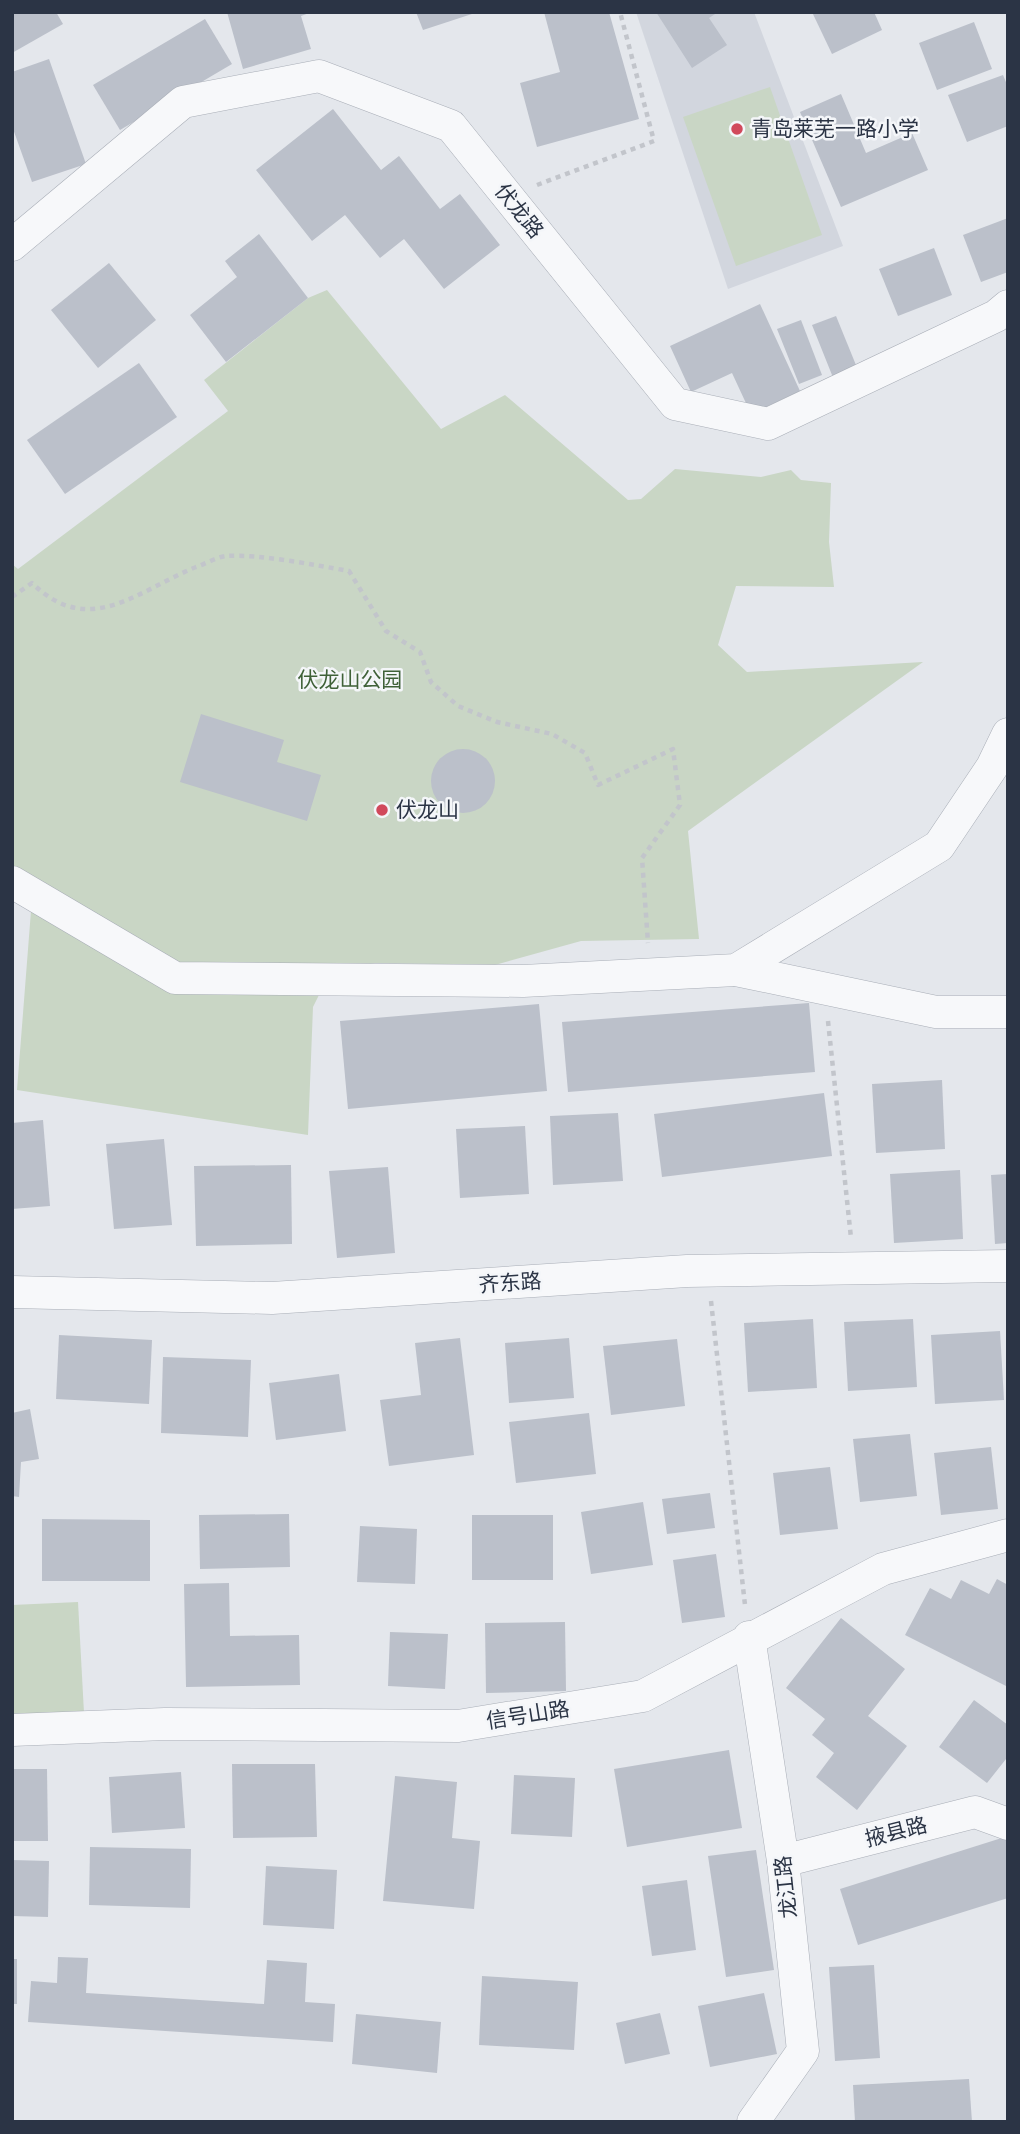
<svg xmlns="http://www.w3.org/2000/svg" width="1020" height="2134" font-family="'DM Sans','Noto Sans SC',sans-serif">
<rect width="100%" height="100%" fill="#e4e7ec"/>
<!-- built -->
<path fill="#d2d6de" d="M636,12h118l89,234 -115,43z"/>
<!-- green -->
<g fill="#c9d6c5">
<path d="M770,87l52,148 -86,31 -53,-149z"/>
<path d="M327,290l114,139 64,-34 123,105 13,-1 34,-30 86,8 30,-7 10,10 30,3 -2,59 5,45 -98,-1 -18,59 29,27 176,-10 -235,169 11,108 -118,2 -86,24 -120,-2 -46,12 -16,32 -5,128 -291,-45 14,-179 -19,-14v-333l6,5 210,-158 -24,-31 104,-82z"/>
<path d="M78,1602l6,111 -71,4 -1,-112z"/>
</g>
<!-- building -->
<g fill="#bbc0ca">
<path d="M12,12h44l7,12 -51,29z"/>
<path d="M227,12h85l-11,4 10,33 -68,20z"/>
<path d="M416,12h59v1l-52,17z"/>
<path d="M544,12h65l30,107 -102,28 -17,-64 40,-11z"/>
<path d="M656,12h62l-9,6 18,27 -35,23z"/>
<path d="M812,12h62l8,18 -50,24z"/>
<path d="M205,19l27,45 -112,66 -27,-45z"/>
<path d="M974,22l18,47 -55,21 -18,-47z"/>
<path d="M49,59l37,105 -54,18 -20,-56v-54z"/>
<path d="M1003,75l5,12v39l-41,16 -19,-47z"/>
<path d="M841,94l25,59 46,-20 16,37 -87,37 -41,-95z"/>
<path d="M333,109l48,61 18,-14 41,53 20,-15 40,51 -56,44 -40,-50 -24,19 -35,-43 -33,26 -56,-71z"/>
<path d="M1008,218v54l-27,10 -18,-47z"/>
<path d="M259,234l49,64 -82,64 -36,-47 47,-38 -12,-16z"/>
<path d="M934,248l18,47 -54,21 -19,-47z"/>
<path d="M109,263l47,57 -58,48 -47,-58z"/>
<path d="M760,304l40,87 -49,23 -19,-41 -41,19 -21,-46z"/>
<path d="M836,316l22,54 -24,10 -22,-55z"/>
<path d="M801,320l21,55 -23,9 -22,-55z"/>
<path d="M139,363l38,54 -112,77 -38,-54z"/>
<path d="M201,714l83,26 -7,22 44,13 -14,46 -127,-39z"/>
<circle cx="463" cy="781" r="32"/>
<path d="M809,1003l6,69 -247,20 -6,-70z"/>
<path d="M539,1004l8,87 -199,18 -8,-88z"/>
<path d="M942,1080l3,69 -69,4 -4,-69z"/>
<path d="M824,1093l8,63 -170,21 -8,-63z"/>
<path d="M618,1113l5,68 -70,4 -3,-69z"/>
<path d="M43,1120l7,86 -38,3v-86z"/>
<path d="M525,1126l4,68 -69,4 -4,-69z"/>
<path d="M164,1139l8,86 -58,4 -8,-85z"/>
<path d="M291,1165l1,79 -96,2 -2,-80z"/>
<path d="M388,1167l7,86 -58,5 -8,-87z"/>
<path d="M960,1170l3,69 -69,4 -4,-69z"/>
<path d="M1008,1174v69l-13,1 -4,-69z"/>
<path d="M813,1319l4,69 -69,4 -4,-69z"/>
<path d="M913,1319l4,68 -69,4 -4,-69z"/>
<path d="M1000,1331l4,69 -69,4 -4,-69z"/>
<path d="M59,1335l93,5 -3,64 -93,-5z"/>
<path d="M460,1338l14,117 -85,11 -9,-66 41,-5 -6,-52z"/>
<path d="M569,1338l5,60 -65,5 -4,-60z"/>
<path d="M677,1339l8,67 -74,9 -8,-69z"/>
<path d="M163,1357l88,3 -3,77 -87,-4z"/>
<path d="M339,1374l7,57 -70,9 -7,-57z"/>
<path d="M30,1409l9,50 -18,3 -2,35 -7,-1v-83z"/>
<path d="M589,1413l7,61 -80,9 -7,-61z"/>
<path d="M910,1434l7,62 -57,6 -7,-63z"/>
<path d="M991,1447l7,62 -57,6 -7,-62z"/>
<path d="M830,1467l8,62 -58,6 -7,-62z"/>
<path d="M710,1493l5,35 -48,6 -5,-35z"/>
<path d="M643,1502l10,63 -62,9 -10,-62z"/>
<path d="M289,1514l1,53 -90,2 -1,-54z"/>
<rect x="472" y="1515" width="81" height="65"/>
<path d="M42,1519l108,1v61h-108z"/>
<path d="M360,1526l57,3 -2,55 -58,-2z"/>
<path d="M716,1554l9,63 -43,6 -9,-63z"/>
<path d="M997,1579l11,6v102l-103,-52 25,-47 21,11 10,-19 28,14z"/>
<path d="M229,1583l1,53 69,-1 1,50 -114,2 -2,-103z"/>
<path d="M841,1618l64,51 -37,47 39,30 -50,64 -41,-33 18,-24 -22,-18 13,-16 -39,-31z"/>
<path d="M565,1622l1,69 -80,2 -1,-70z"/>
<path d="M390,1632l58,2 -3,55 -57,-3z"/>
<path d="M974,1700l34,25v36l-2,-2 -19,24 -48,-36z"/>
<path d="M729,1750l13,78 -115,19 -13,-78z"/>
<path d="M232,1764h83l2,73 -84,1z"/>
<path d="M12,1769h35l1,72h-36z"/>
<path d="M181,1772l4,56 -73,5 -3,-56z"/>
<path d="M514,1775l61,3 -3,59 -61,-3z"/>
<path d="M395,1776l62,6 -5,56 28,3 -6,68 -91,-8z"/>
<path d="M1008,1836v62l-150,47 -18,-56z"/>
<path d="M90,1847l101,2 -1,59 -101,-3z"/>
<path d="M756,1850l18,120 -48,7 -18,-121z"/>
<path d="M12,1860l37,1 -1,56 -36,-1z"/>
<path d="M266,1866l71,4 -3,59 -71,-4z"/>
<path d="M687,1880l9,70 -44,6 -10,-70z"/>
<path d="M58,1957l30,1 -2,35 178,11 3,-44 40,3 -2,39 30,2 -2,38 -305,-20 3,-41 26,2z"/>
<rect x="12" y="1959" width="5" height="45"/>
<path d="M874,1965l6,93 -45,3 -6,-94z"/>
<path d="M482,1976l96,6 -4,68 -95,-5z"/>
<path d="M764,1993l13,61 -67,13 -12,-61z"/>
<path d="M660,2013l10,41 -45,10 -9,-41z"/>
<path d="M356,2014l85,8 -4,51 -85,-9z"/>
<path d="M969,2079l3,43h-117l-2,-37z"/>
</g>
<g fill="none" stroke-linecap="round" stroke-linejoin="round">
<!-- minor casing -->
<g stroke="#a9aeb7" stroke-width="33">
<g id="minor">
<path d="M12,245l171,-143 136,-26 132,50 224,278 93,20 228,-108 12,-10"/>
<path d="M12,882l163,96 348,3 213,-11 203,-124 53,-79 16,-33"/>
<path d="M736,970l200,42h72"/>
<path d="M12,1292l260,6 415,-27 321,-5"/>
<path d="M749,1637l34,224 20,190 -50,71"/>
<path d="M12,1730l153,-6 293,2 185,-30 240,-127 125,-34"/>
<path d="M783,1861l192,-49 33,12"/>
</g>
</g>
<!-- path -->
<g stroke="#c2c5cb" stroke-width="4.5" stroke-dasharray="5 5" stroke-linecap="butt">
<path d="M537,185l117,-44 -34,-129"/>
<path d="M12,597l20,-14c57,56 105,8 164,-16 9,-3 21,-10 30,-11 35,-2 88,9 123,15l37,60 34,21 11,30 27,24 39,16 55,12 33,19 13,32 75,-36 7,56 -38,53 6,85"/>
<path d="M828,1021l23,217"/>
<path d="M711,1301l34,304"/>
</g>
<!-- minor -->
<use href="#minor" stroke="#f7f8fa" stroke-width="32"/>
</g>
<!-- markers -->
<g fill="#d1495b" stroke="#f4f6f9" stroke-width="2.5">
<circle cx="737" cy="129" r="7"/>
<circle cx="382" cy="810" r="7"/>
</g>
<g text-anchor="middle" dominant-baseline="central" stroke-width="5" stroke-linejoin="round" paint-order="stroke">
<!-- poi labels -->
<g font-size="21" fill="#2b3445" stroke="#f4f6f9" text-anchor="start">
<text x="751" y="129">青岛莱芜一路小学</text>
<text x="396" y="810">伏龙山</text>
</g>
<!-- street labels -->
<g font-size="21" fill="#2b3445" stroke="#f4f6f9">
<text transform="translate(519 211) rotate(51)">伏龙路</text>
<text transform="translate(510 1283) rotate(-4)">齐东路</text>
<text transform="translate(528 1715) rotate(-9)">信号山路</text>
<text transform="translate(896 1832) rotate(-14)">掖县路</text>
<text transform="translate(786 1887) rotate(-96)">龙江路</text>
</g>
<!-- park labels -->
<g font-size="21" fill="#3f6138" stroke="#f4f6f9">
<text x="350" y="680">伏龙山公园</text>
</g>
</g>
<!-- border -->
<rect width="1020" height="2134" fill="none" stroke="#2b3445" stroke-width="28"/>
</svg>
